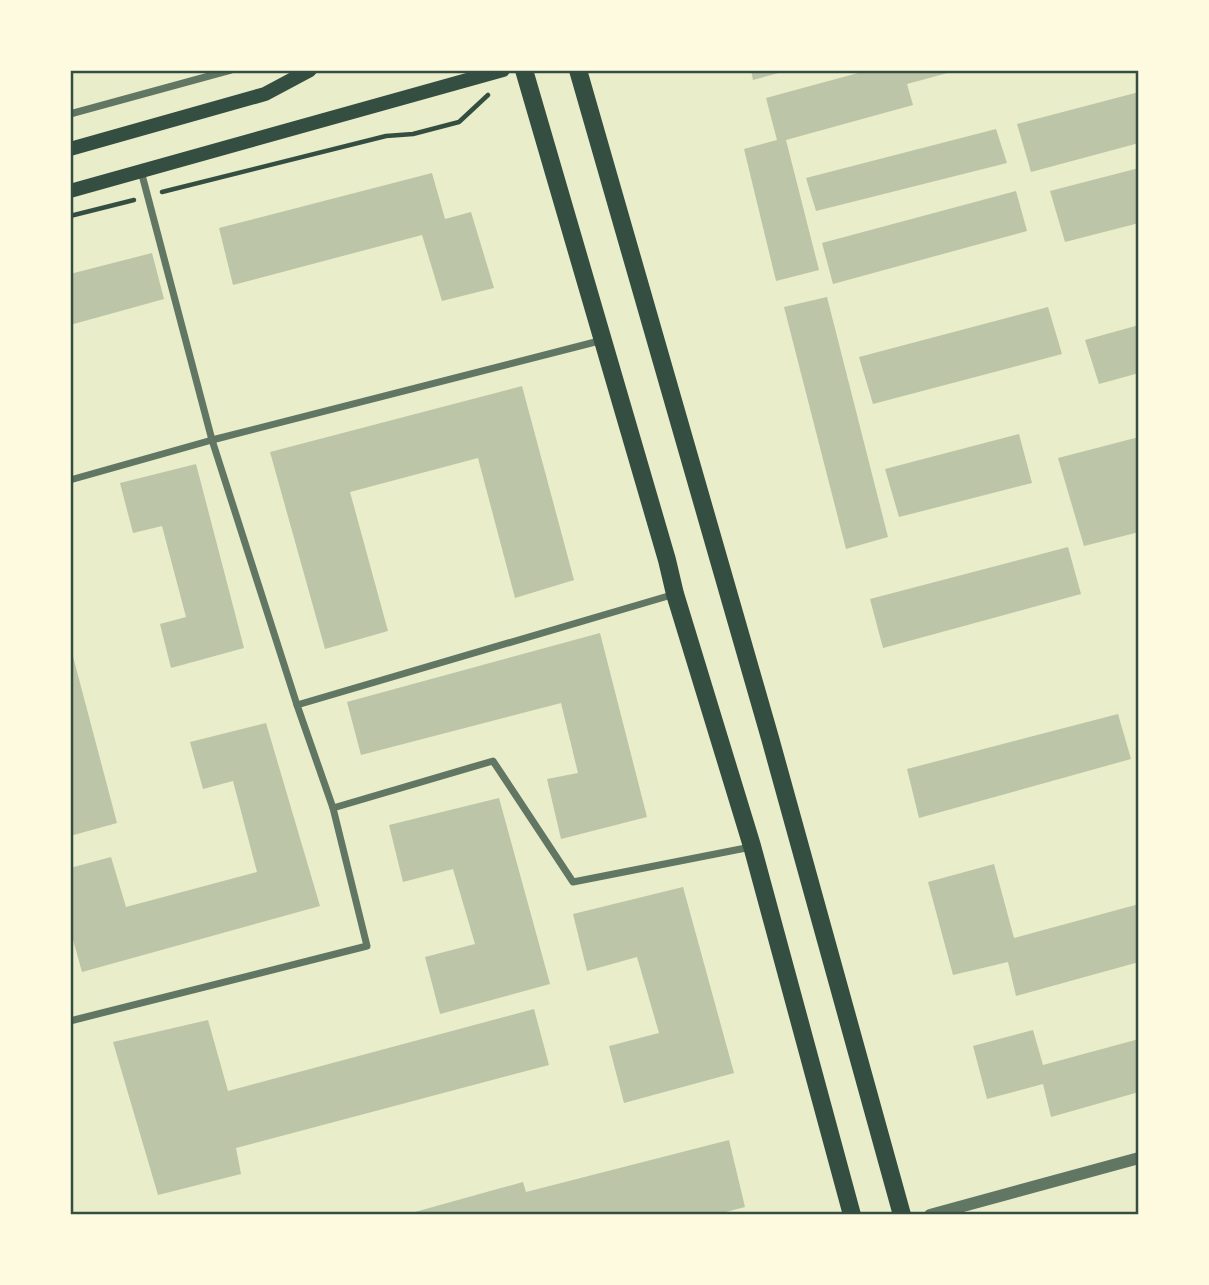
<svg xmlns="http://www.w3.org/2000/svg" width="1209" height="1285" font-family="Raleway,sans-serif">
<rect width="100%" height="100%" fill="#e9edc9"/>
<!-- building -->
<g fill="#bcc5a7">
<path d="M751,70h35v1l-33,9z"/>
<path d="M869,70l86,1 -48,13 6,21 -127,35 33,130 -43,11 -32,-132 33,-9 -11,-42z"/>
<path d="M1139,92v51l-108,29 -14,-48z"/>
<path d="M996,129l11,34 -191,48 -10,-33z"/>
<path d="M1139,168v55l-74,19 -15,-51z"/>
<path d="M432,173l13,46 26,-7 23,76 -52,13 -20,-66 -189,50 -14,-57z"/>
<path d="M1016,191l11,40 -194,53 -11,-41z"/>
<path d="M152,253l12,46 -94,26v-51z"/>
<path d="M827,297l61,240 -42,12 -62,-242z"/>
<path d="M1048,307l14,47 -189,50 -14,-47z"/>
<path d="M1139,325v48l-40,11 -14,-44z"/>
<path d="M522,386l52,194 -59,18 -37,-140 -128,34 38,139 -63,18 -55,-197z"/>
<path d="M1019,434l13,49 -133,34 -14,-48z"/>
<path d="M1139,437v95l-55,14 -26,-88z"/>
<path d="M196,464l48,184 -73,20 -11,-44 26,-7 -24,-91 -29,7 -13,-50z"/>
<path d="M1068,547l13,47 -198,54 -13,-49z"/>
<path d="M600,633l47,184 -86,22 -14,-60 31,-6 -17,-70 -200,52 -14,-53z"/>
<path d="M70,645l47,178 -47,13z"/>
<path d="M1118,714l13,45 -212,59 -12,-49z"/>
<path d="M266,723l54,183 -238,66 -12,-43v-61l41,-11 15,50 131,-35 -24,-91 -30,8 -13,-47z"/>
<path d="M499,798l51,186 -110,30 -15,-57 50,-13 -22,-75 -50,13 -14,-57z"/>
<path d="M994,864l20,74 125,-34v58l-123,34 -8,-34 -55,13 -25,-93z"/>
<path d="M683,887l51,186 -110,30 -15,-57 50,-13 -22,-76 -50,14 -14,-57z"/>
<path d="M534,1009l15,56 -313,83 5,26 -83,21 -45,-153 95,-22 20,71z"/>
<path d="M1033,1030l10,35 96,-26v53l-88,25 -8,-33 -56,15 -14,-53z"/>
<path d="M729,1140l16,67 -31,8h-310l119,-33 3,10z"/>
</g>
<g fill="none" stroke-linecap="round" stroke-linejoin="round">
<!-- path -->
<g stroke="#344e41" stroke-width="4.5">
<path d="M162,192l224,-56 27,-2 46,-12 29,-27"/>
<path d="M70,216l64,-16"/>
</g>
<!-- minor -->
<g stroke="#617663" stroke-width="7">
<path d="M70,114l161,-44"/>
<path d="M70,480l142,-40 391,-100"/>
<path d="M297,705l378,-111"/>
<path d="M333,808l160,-47 80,121 178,-35"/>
<path d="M70,1021l297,-75 -34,-138 -36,-103 -85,-265 -71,-269"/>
</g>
<!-- tertiary -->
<path stroke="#617663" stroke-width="12" d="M930,1215l209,-57"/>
<!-- secondary -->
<g stroke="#344e41" stroke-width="14">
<path d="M70,149l195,-55 45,-24"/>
<path d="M70,191l433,-121"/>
</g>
<!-- primary -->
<g stroke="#344e41" stroke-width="18">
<path d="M524,70l143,490 8,34 77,252 100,369"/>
<path d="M578,70l192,668 132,477"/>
</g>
</g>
<!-- border -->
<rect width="1209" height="1285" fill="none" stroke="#fefae0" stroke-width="144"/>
<rect x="72" y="72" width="1065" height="1141" fill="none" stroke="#344e41" stroke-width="2.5"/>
</svg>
